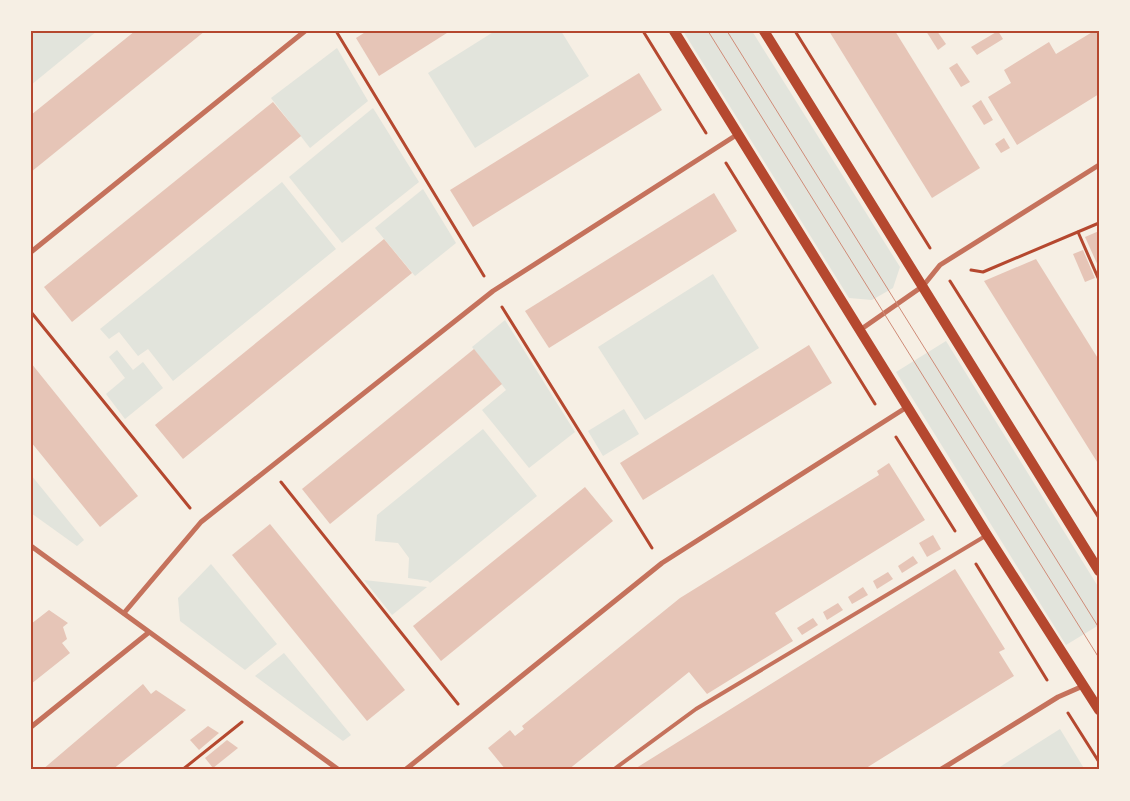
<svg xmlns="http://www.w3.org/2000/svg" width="1130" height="801" font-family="'Asap Condensed',sans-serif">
<rect width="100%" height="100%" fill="#f6efe4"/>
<!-- green -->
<g fill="#e2e4dc">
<path d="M31,31h66l-66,54z"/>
<path d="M495,31h66l28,45 -114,72 -47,-75z"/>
<path d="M683,31h69l148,236 -7,21 -21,12 -23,-2z"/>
<path d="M337,48l31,53 -58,47 -39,-50z"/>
<path d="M373,108l46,74 -77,61 -53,-66z"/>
<path d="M282,182l54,67 -163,132 -25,-32 -10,7 -19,-24 -10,7 -9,-10z"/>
<path d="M423,189l33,54 -41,33 -40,-48z"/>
<path d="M713,274l46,74 -114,72 -47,-73z"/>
<path d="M505,320l70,112 -46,36 -47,-58 24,-20 -34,-43z"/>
<path d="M946,341l153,247v37l-33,20 -170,-273z"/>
<path d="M117,350l16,20 10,-8 20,26 -38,31 -19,-25 19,-16 -16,-21z"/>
<path d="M624,409l15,25 -36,22 -15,-25z"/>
<path d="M483,429l54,67 -107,87 -2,-2 -20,-3 1,-20 -11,-15 -23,-2 2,-26z"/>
<path d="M31,475l53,65 -7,6 -46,-33z"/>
<path d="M211,564l66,80 -32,26 -65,-49 -2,-23z"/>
<path d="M364,580l63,7 -35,28z"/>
<path d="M284,653l67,82 -8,6 -88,-65z"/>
<path d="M1060,729l25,41h-90z"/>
</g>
<!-- building -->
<g fill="#e6c5b7">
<path d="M135,31h70l-174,141v-57z"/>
<path d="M367,31h83l-71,45 -23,-38z"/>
<path d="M829,31h66l85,137 -48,30z"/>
<path d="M926,31h11l9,13 -8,6z"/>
<path d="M998,31l5,8 -26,16 -6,-8z"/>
<path d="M1094,31h5v63l-82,51 -29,-48 23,-14 -7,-13 45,-28 7,12z"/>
<path d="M957,63l13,19 -9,5 -12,-19z"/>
<path d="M639,73l23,37 -189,117 -23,-37z"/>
<path d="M981,100l12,20 -9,5 -12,-19z"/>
<path d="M273,102l28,34 -229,186 -28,-35z"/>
<path d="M1004,138l6,10 -9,5 -6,-9z"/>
<path d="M714,193l23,38 -188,117 -24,-37z"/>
<path d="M1099,231v37l-14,-31z"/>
<path d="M384,239l28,34 -229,186 -28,-34z"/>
<path d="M1083,250l12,28 -10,4 -12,-28z"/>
<path d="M1036,259l63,101v105l-115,-184z"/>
<path d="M809,345l23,38 -189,117 -23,-37z"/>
<path d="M474,349l28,35 -172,140 -28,-35z"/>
<path d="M31,363l107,133 -38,31 -69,-85z"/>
<path d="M889,463l36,57 -150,93 18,28 -86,53 -18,-22 -121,98h-62l-18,-22 22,-18 5,6 9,-7 -2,-3 158,-128 199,-123 -2,-4z"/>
<path d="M585,487l28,34 -172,140 -28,-35z"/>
<path d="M270,524l135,166 -38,31 -135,-166z"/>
<path d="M933,535l8,14 -14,8 -8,-14z"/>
<path d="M913,556l5,7 -16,10 -4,-7z"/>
<path d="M955,569l50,80 -6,3 15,24 -151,94h-230z"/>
<path d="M888,572l5,7 -16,10 -4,-8z"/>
<path d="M863,587l5,8 -16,9 -4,-7z"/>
<path d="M838,603l5,7 -16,10 -4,-8z"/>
<path d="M49,610l19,13 -5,4 4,12 -5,4 8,10 -39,31v-60z"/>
<path d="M813,618l5,7 -16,10 -5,-7z"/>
<path d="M143,684l8,10 5,-4 30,20 -74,60h-70z"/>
<path d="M208,726l11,7 -20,17 -9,-10z"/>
<path d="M227,740l11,8 -25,20 -8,-10z"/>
</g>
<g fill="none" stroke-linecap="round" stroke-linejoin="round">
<!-- path -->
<g stroke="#b5482f" stroke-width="3">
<path d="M336,31l148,245"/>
<path d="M643,31l63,102"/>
<path d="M795,31l135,217"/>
<path d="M726,163l149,241"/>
<path d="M1078,232l21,48"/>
<path d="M971,270l12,2 116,-49"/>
<path d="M950,281l149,237"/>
<path d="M502,307l150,241"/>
<path d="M31,312l159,196"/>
<path d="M896,437l59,94"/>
<path d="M281,482l177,222"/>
<path d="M976,564l71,116"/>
<path d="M1068,713l31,49"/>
<path d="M182,770l60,-48"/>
</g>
<!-- service -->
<path stroke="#c5725c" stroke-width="4" d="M613,770l83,-61 291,-174"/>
<!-- minor -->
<g stroke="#c5725c" stroke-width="5">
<path d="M31,252l274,-221"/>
<path d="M860,330l63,-44 17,-21 159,-100"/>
<path d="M31,546l308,224"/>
<path d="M124,613l77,-91 292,-231 245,-157"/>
<path d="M31,727l117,-94"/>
<path d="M405,770l257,-207 245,-156"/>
<path d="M940,770l118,-73 25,-11"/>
</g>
<!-- secondary -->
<g stroke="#b5482f" stroke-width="10">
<path d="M674,31l313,504 112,175"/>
<path d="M764,31l335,540"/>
</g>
<!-- tram -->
<g stroke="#cf8b77" stroke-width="1">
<path d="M708,31l391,627"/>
<path d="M727,31l372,597"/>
</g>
</g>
<!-- border -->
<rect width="1130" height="801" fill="none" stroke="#f6efe4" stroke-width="65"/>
<rect x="32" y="32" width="1066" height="736" fill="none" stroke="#b5482f" stroke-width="2"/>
</svg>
